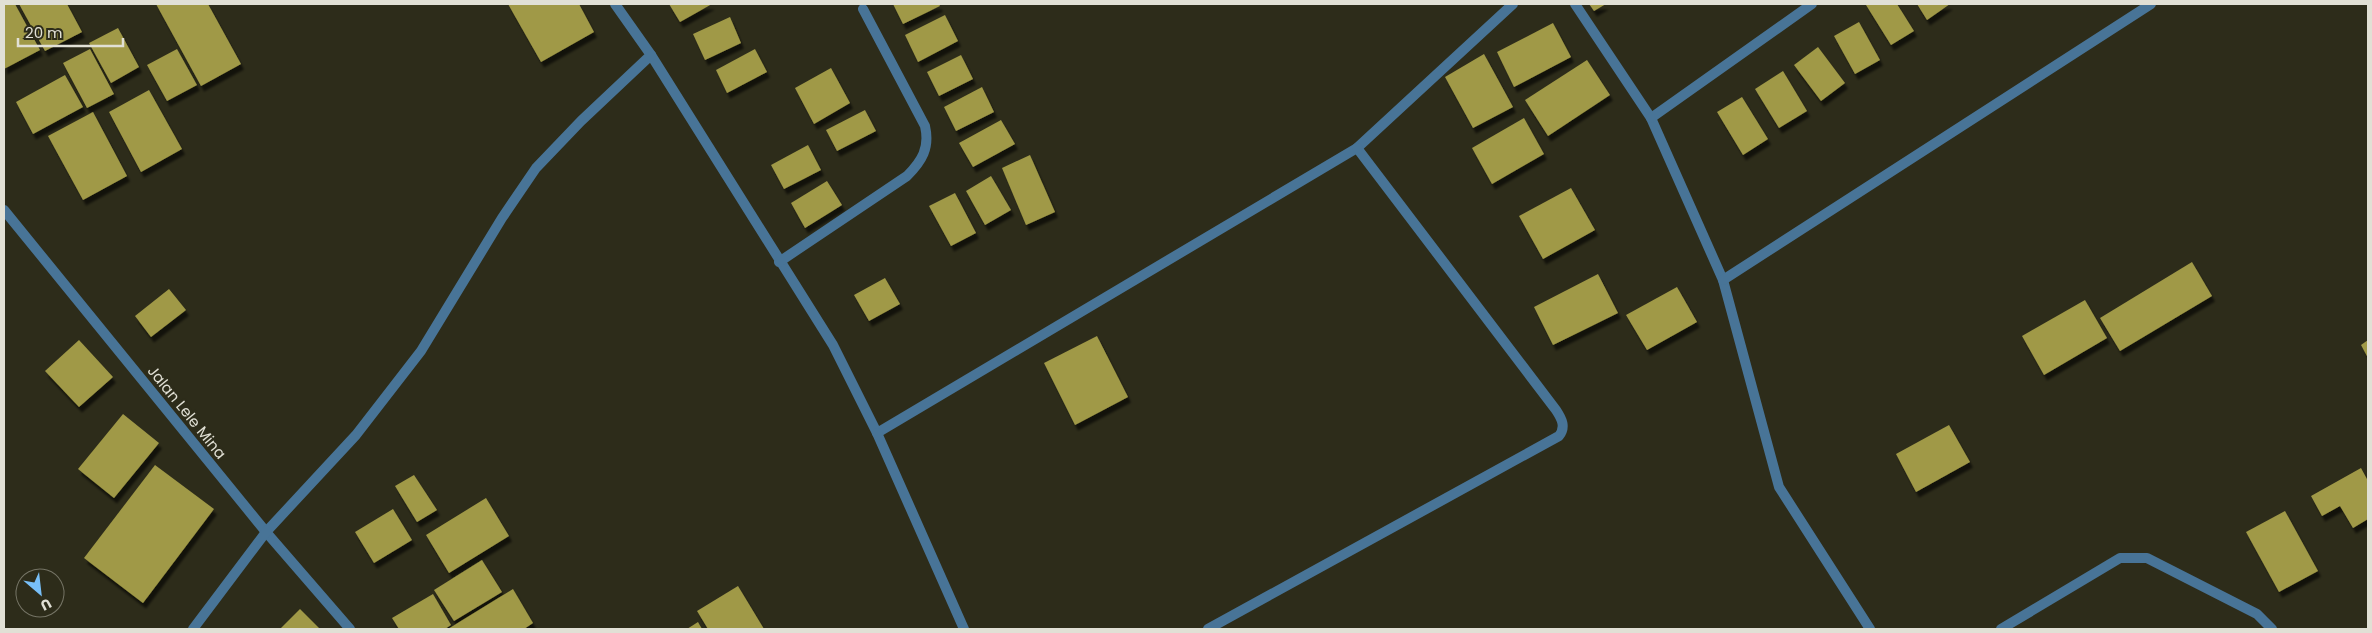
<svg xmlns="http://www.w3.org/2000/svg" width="2372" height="633" font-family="Poppins,sans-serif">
<defs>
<filter id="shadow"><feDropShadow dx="3" dy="5.5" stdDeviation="1" flood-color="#0009"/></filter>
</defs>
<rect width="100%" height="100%" fill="#2d2c1a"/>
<!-- building -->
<g fill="#a09947" filter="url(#shadow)">
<path d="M4,4h11l25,46 -36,19z"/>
<path d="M19,4h48l15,28 -37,19z"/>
<path d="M156,4h52l33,60 -40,22z"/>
<path d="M508,4h71l15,28 -53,30z"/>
<path d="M669,4h43l-32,18z"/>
<path d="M893,4h46l1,2 -37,18z"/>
<path d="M1589,4h17l-12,7z"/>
<path d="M1868,4h29l17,27 -23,14 -25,-40z"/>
<path d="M1917,4h33l-23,16z"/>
<path d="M945,15l13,26 -40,21 -13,-27z"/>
<path d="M730,17l11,26 -36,17 -12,-26z"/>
<path d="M1859,22l21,38 -25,14 -21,-38z"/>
<path d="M1553,23l18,34 -57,30 -17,-35z"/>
<path d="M118,28l21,39 -28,16 -22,-40z"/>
<path d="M1818,47l27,36 -24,18 -27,-36z"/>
<path d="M90,49l24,45 -27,14 -24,-45z"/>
<path d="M177,49l20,36 -30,16 -20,-36z"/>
<path d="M755,49l12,23 -40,21 -11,-23z"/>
<path d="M1484,54l29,53 -40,21 -28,-51z"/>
<path d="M961,55l12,24 -34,17 -12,-24z"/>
<path d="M1587,60l23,35 -62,41 -23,-36z"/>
<path d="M831,68l19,35 -36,21 -19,-36z"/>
<path d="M1783,71l24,40 -28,17 -24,-39z"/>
<path d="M65,75l18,32 -50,27 -17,-32z"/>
<path d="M982,87l12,25 -38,19 -12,-24z"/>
<path d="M149,90l33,59 -41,23 -32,-60z"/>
<path d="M1742,97l26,42 -25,16 -26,-43z"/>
<path d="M865,110l11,21 -39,20 -11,-21z"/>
<path d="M93,112l34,64 -44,24 -35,-64z"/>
<path d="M1524,118l20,36 -52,30 -20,-36z"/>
<path d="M1001,120l14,24 -42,23 -14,-24z"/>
<path d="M808,145l13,25 -37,19 -13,-24z"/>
<path d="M1030,155l25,57 -29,13 -24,-57z"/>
<path d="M991,176l20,34 -26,15 -19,-34z"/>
<path d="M827,181l15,24 -37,23 -14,-25z"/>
<path d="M1571,188l24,42 -52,29 -24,-43z"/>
<path d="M955,193l21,40 -25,13 -22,-40z"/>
<path d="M2192,262l20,34 -92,55 -20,-33z"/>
<path d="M1598,274l20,39 -65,32 -19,-38z"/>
<path d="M885,278l15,26 -31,17 -15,-26z"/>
<path d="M1677,287l20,35 -50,28 -21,-35z"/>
<path d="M169,289l17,21 -35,27 -16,-21z"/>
<path d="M2085,300l22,38 -63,37 -22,-39z"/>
<path d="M1097,336l31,61 -53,28 -31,-62z"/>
<path d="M79,340l34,37 -34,30 -34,-36z"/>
<path d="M2368,340v18l-7,-13z"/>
<path d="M123,414l36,29 -45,55 -36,-29z"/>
<path d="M1949,425l21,37 -54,30 -20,-38z"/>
<path d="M155,465l59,44 -71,94 -59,-45z"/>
<path d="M2361,468l7,13v38l-15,9 -13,-22 -18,10 -11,-20z"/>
<path d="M414,475l23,35 -20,12 -22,-36z"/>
<path d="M486,498l23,38 -60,37 -23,-38z"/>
<path d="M393,509l19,31 -38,23 -19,-31z"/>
<path d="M2285,511l33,60 -39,21 -33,-60z"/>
<path d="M482,560l20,32 -48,29 -20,-31z"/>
<path d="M738,586l26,43h-56l-11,-18z"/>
<path d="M513,589l20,34 -9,6h-76z"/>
<path d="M433,594l18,31 -6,4h-46l-7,-11z"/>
<path d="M300,609l20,20h-40z"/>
<path d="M698,622l4,7h-15z"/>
</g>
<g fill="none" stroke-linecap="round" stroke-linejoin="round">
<!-- minor -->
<g stroke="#487497" stroke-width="10">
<path d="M1575,4l76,114 72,162 56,207 91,142"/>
<path d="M651,55l182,290 44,88 480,-285 156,-144"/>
<path d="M1651,118l161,-114"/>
<path d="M4,210l262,322 84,97"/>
<path d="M779,262l128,-86c15,-15 23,-28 18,-50l-62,-117"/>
<path d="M1723,280l428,-276"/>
<path d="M877,433l87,196"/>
<path d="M193,629l73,-97 90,-97 65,-84 81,-133 34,-50 45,-47 70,-66 -36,-51"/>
<path d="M1208,629l351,-193c7,-9 3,-17 -3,-26l-199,-262"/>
<path d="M2001,629l119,-71h27l110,56 15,15"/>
</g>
</g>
<g text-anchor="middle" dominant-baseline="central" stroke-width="5" stroke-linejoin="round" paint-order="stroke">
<!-- street labels -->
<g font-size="15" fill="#e1e0d5" stroke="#2d2c1a">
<text transform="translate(187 412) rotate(51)">Jalan Lele Mina</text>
</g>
</g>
<!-- border -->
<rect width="2372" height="633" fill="none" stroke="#e1e0d5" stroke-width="10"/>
<!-- north arrow -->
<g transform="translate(40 593) rotate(152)"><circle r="24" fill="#2d2c1a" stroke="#757465"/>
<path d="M0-4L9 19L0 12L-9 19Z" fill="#78bff7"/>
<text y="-8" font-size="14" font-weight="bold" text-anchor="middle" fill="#e1e0d5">U</text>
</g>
<!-- scale -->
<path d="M18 38v8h105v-8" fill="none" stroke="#e1e0d5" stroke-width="2.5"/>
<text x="25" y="38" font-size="15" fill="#e1e0d5" stroke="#2d2c1a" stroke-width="4" paint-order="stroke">20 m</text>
</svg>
